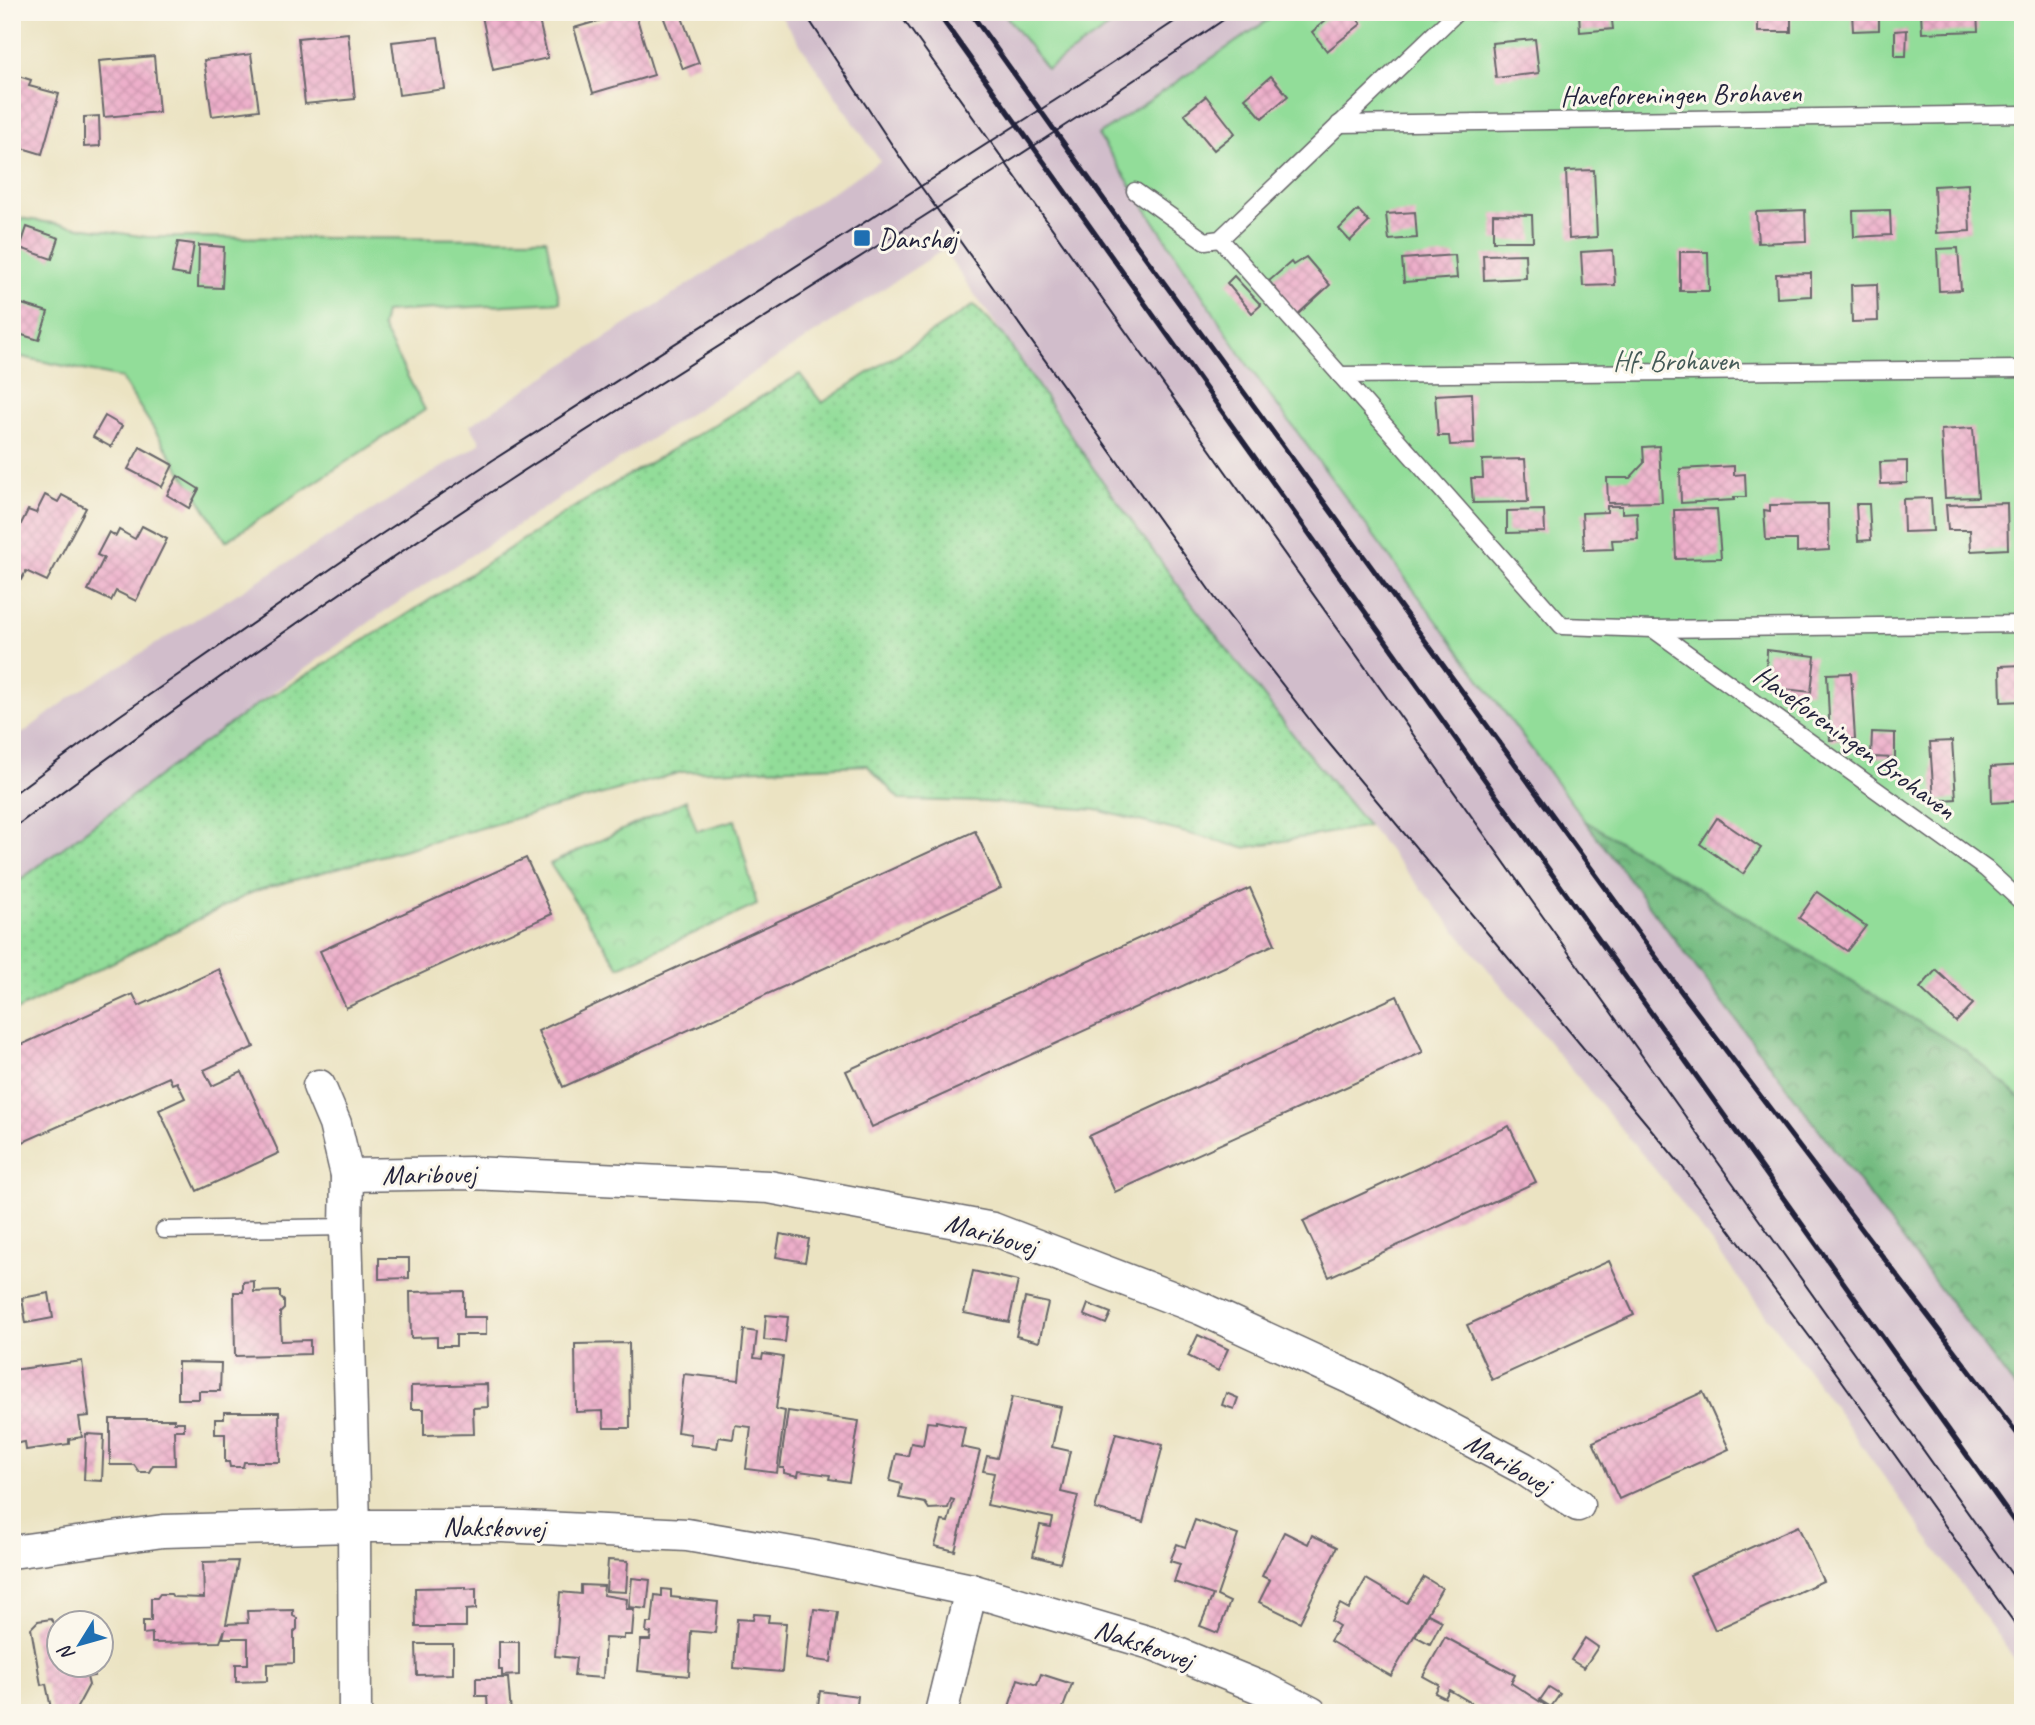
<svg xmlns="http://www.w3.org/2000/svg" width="2035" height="1725" font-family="Caveat,sans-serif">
<defs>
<pattern id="grass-dots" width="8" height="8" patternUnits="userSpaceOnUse" patternTransform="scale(1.75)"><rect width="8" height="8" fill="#92dd99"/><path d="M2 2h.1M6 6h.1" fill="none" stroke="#7ebd85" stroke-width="1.8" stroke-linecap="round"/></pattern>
<pattern id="forest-crowns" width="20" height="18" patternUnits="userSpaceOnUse" patternTransform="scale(1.75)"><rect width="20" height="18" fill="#75bc81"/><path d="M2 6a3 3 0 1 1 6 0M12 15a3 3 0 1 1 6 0" fill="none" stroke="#60986b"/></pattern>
<pattern id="park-crowns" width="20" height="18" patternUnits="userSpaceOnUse" patternTransform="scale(1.75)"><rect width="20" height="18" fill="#92dd99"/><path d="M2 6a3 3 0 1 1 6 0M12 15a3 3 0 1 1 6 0" fill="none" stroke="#7ebd85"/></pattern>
<pattern id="building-cross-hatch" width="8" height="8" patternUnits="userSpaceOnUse" patternTransform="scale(1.75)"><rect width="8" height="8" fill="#edafca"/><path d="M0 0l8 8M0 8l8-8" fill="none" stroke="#cb96ae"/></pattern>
</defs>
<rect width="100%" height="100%" fill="#fbf7ec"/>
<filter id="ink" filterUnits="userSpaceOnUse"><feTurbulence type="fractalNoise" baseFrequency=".0143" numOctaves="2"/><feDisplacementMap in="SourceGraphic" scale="14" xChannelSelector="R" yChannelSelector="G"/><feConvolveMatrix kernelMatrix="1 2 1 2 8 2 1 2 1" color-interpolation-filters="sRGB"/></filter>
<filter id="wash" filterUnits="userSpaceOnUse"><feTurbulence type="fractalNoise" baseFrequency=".00686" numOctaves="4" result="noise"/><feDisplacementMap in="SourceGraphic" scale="28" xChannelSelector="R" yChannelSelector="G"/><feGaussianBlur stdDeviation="1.57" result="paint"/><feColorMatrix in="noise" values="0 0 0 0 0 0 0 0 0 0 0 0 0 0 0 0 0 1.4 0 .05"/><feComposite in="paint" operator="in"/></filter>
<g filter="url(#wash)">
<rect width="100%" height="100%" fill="#ebe3c2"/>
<!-- industrial -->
<path fill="#d1bdcb" d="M778,12h225l44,56 84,-56h149l-182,123 151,232 335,453 381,230 58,50v571l-209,-292 -142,-189 -367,-440 -119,-154 -93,-128 -89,-132 -61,-86 -558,361 -193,140 -180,135v-145l66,-49 403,-249 -11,-18 410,-264z"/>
<!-- grass -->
<path fill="url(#grass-dots)" stroke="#5a806a" stroke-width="2" d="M974,305l30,31 89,132 93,128 119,154 63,76 -124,22 -147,-38 -113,-8 -84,-2 -33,-35 -185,7 -427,119 -243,122v-127l180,-135 66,-47 145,-87 163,-105 234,-138 22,29z"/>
<!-- forest -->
<path fill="url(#forest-crowns)" stroke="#4c6f5e" stroke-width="2" d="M1584,820l381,230 58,50v298z"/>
<!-- park -->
<path fill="url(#park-crowns)" stroke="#5a806a" stroke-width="2" d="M686,800l11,31 38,-11 22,85 -138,62 -69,-103z"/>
<!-- garden -->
<g fill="#92dd99" stroke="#5a806a" stroke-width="2">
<path d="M1003,12h128l-84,57z"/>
<path d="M1280,12h743v1088l-58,-50 -381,-230 -335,-453 -151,-232z"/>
<path d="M12,217l135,20 399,2 14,63 -175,10 -3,15 43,83 -199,131 -105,-163 -109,-23z"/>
</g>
<g id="blocks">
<!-- building -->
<g fill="url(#building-cross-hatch)">
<path d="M501,12h36l11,46 -55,12 -11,-54z"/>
<path d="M629,12h6l19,63 -61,18 -19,-65z"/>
<path d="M665,12h15l19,51 -16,6 -21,-56z"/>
<path d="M1335,12h17l9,12 -34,27 -15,-19z"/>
<path d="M1579,12h32l2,17 -33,3z"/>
<rect x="1709" y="12" width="12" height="6"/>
<rect x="1758" y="12" width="33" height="20"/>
<path d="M1852,12h27v18l-26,1z"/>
<path d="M1921,12h56l1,19 -56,2z"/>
<path d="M1907,30l-1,26h-11v-25z"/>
<path d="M348,33l7,66 -50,5 -7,-66z"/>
<path d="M438,37l7,52 -46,6 -7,-53z"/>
<path d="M1535,39l4,34 -43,5 -4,-35z"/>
<path d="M251,54l8,56 -47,6 -8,-56z"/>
<path d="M154,56l5,56 -55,5 -5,-56z"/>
<path d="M12,74l19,6 -2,6 30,8 -17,60 -30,-9z"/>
<path d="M1271,76l17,20 -26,22 -17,-20z"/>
<path d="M1206,96l29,37 -21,17 -30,-36z"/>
<path d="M99,116l1,30 -16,1v-30z"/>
<path d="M1594,170l3,67 -28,2 -3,-68z"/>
<path d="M1968,184l2,47 -34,2 -2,-47z"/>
<path d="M1358,210l11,12 -19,19 -11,-12z"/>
<path d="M1805,210l1,31 -48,2 -2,-31z"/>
<path d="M1890,210l1,25 -37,2 -1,-26z"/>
<path d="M1415,212l2,26 -28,2 -3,-26z"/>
<path d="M1493,214l39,1 1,26h-40z"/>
<path d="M27,227l32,11 -7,21 -32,-11z"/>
<path d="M178,242l16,2 -5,32 -17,-3z"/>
<path d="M199,245l25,2 -2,41 -24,-1z"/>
<path d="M1958,248l3,42 -22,1 -2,-42z"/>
<path d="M1613,250l2,35 -32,1 -2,-34z"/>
<path d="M1680,252h28l1,39h-29z"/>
<path d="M1525,254l1,24 -42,2 -1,-25z"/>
<path d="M1455,255l2,23 -53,4 -2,-23z"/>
<path d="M1306,257l24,28 -33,30 -28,-34 22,-19 2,3z"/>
<path d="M1811,273v23l-34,2 -1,-24z"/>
<path d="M1234,276l27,29 -9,8 -25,-30z"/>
<path d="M1877,284l1,37 -26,1 -1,-37z"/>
<path d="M12,301l36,11 -9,28 -27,-8z"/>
<path d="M1472,393l2,51 -24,1 -1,-9h-11l-3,-41z"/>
<path d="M105,416l17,10 -11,21 -18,-10z"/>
<path d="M1973,428l5,69 -33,1 -4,-68z"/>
<path d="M1659,446l3,56 -54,1 -1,-25h23l14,-15 -1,-16z"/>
<path d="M140,447l33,18 -11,22 -34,-18z"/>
<path d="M1525,459l3,43 -55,1 -2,-25h12l-1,-18z"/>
<path d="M1907,461v22l-26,1 -1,-22z"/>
<path d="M1734,466v9l11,-1 1,23h-12v3l-53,3 -1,-34z"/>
<path d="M178,476l21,13 -10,19 -22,-13z"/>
<path d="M45,495l13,7 4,-7 24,13 -39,73 -21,-10 -5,9 -9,-4v-51l7,3 9,-18 8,3z"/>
<path d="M1931,498l2,33 -29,1 -1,-33z"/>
<path d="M2007,503l1,46 -37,2 -1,-21h-22l-2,-25z"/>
<path d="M1828,504l1,46 -32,2v-12h-31l-2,-30 6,1v-6z"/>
<path d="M1856,504h13l2,36 -13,1z"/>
<path d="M1607,506h15v7l15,-1 1,27 -26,1 1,9 -29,1 -2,-37 25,-1z"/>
<path d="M1717,509l4,49 -45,1 -2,-49z"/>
<path d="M1544,510l1,22 -38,1v-22z"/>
<path d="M142,526l25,13 -31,62 -20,-10 -5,10 -23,-11 16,-32 -7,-3 12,-23 7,4 3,-6 16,9z"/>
<path d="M1767,650l48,6 -4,36 -45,-5z"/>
<path d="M2023,665v36l-22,1 -1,-36z"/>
<path d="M1851,673l4,66 -25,1 -3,-66z"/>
<path d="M1872,732l23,1v25l-24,-1z"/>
<path d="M1952,741l4,58 -22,2 -4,-59z"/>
<path d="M2023,765v36l-31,2 -1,-36z"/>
<path d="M1717,818l44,30 -18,26 -43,-30z"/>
<path d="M975,831l26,57 -438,199 -25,-56z"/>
<path d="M526,858l26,56 -206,94 -26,-57z"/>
<path d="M1250,888l25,56 -403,183 -26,-56z"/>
<path d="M1817,892l49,34 -19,25 -48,-33z"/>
<path d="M219,969l35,78 -50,23 8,16 30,-14 37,81 -82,38 -38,-81 26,-12 -8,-16 -5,2 -3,-7 -157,70v-98l121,-55 6,12z"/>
<path d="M1936,970l37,34 -17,18 -36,-34z"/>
<path d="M1397,996l26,56 -308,140 -26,-56z"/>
<path d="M1509,1126l27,56 -207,95 -26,-56z"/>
<path d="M780,1234l29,5 -4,23 -29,-5z"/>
<path d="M379,1258h30v20l-30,1z"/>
<path d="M1609,1261l25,54 -142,65 -25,-55z"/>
<path d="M973,1271l45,10 -9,41 -45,-9z"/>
<path d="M254,1281v11l26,-1v6l4,4v8l-4,4 1,28 29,-1v14l-75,2 -1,-64h9v-10z"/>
<path d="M464,1291v26h22v18h-30v11h-19v-9l-26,1 -1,-46z"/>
<path d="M49,1293l4,25 -27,5 -4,-25z"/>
<path d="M1025,1298l23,5 -9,39 -23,-6z"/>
<path d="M1088,1304l23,9 -5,11 -22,-9z"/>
<path d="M766,1315l22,2 -3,25 -21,-2z"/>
<path d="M744,1330l13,2 -3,26 8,1 1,-5 20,3 -7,52 9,2 -8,62 -31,-4 5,-42 -16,-2 -2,14 -14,-2 -2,11 -27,-3 1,-11 -14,-2 7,-58 55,6z"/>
<path d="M1198,1335l30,14 -10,22 -30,-15z"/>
<path d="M629,1343l1,85h-26l-1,-17 -27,1 -1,-68z"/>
<path d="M82,1361l7,55 -10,1 3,20 -13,2v5l-43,6 -1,-8 -13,2v-74z"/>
<path d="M178,1362l43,1 -1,28h-21v8h-21z"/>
<path d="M487,1384l1,23 -15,1 1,26 -50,1v-26h-13v-23z"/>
<path d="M1703,1392l26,57 -110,50 -26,-57z"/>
<path d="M1226,1393l12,5 -4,11 -12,-4z"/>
<path d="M1012,1397l49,10 -9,40 18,4 -9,41 17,4 -18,67 -27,-7 7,-31 11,2 2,-9 -66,-13 7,-32 -11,-2 4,-15 10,2z"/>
<path d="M788,1411l71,10 -10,61 -20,-3 1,-4 -31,-4 -1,5 -14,-3v-5h-4z"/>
<path d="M224,1412h55l1,50h-36l-1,5h-13l-1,-5h-4v-28h-10v-15h9z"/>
<path d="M110,1419h64v3h10v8h-10l1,35h-22l-4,7h-10l-5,-7h-24z"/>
<path d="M936,1421l29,6 -4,20 19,4 -25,100 -20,-5 7,-25 6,1 6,-22 -3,-1 -3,9 -19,1 -4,-6 -26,-5 3,-14 -12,-3 6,-27 12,2 3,-13 12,2 4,-23 9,1z"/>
<path d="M1116,1433l47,12 -20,77 -48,-13z"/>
<path d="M86,1434l18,1 -2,46 -18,-1z"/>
<path d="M1195,1520l43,15 -21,61 13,6 -12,31 -18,-7 13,-31 -39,-13 6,-18 -10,-3 7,-17 8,3z"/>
<path d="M1798,1526l25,55 -108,49 -25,-55z"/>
<path d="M1284,1532l24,12 4,-9 25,12 -37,75 -41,-20 11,-22 -8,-4z"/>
<path d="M608,1560l20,1 -2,31 -20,-1z"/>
<path d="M238,1561l-12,63 22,-1 -1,-12 46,-1v6l4,2v11l-3,3v31l-27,1v17l-31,1v-18h12v-26h-25l2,-9 -5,13 -68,1v-10l-9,1v-13h8v-23h6l3,-4h11l2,3 31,1 -1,-36z"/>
<path d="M1424,1577l18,11 -51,88 -61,-35 9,-15 -8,-5 9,-17 9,5 17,-30 41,24z"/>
<path d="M632,1578l18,2 -3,29 -18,-2z"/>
<path d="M581,1585l23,1 -1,9 24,4 -1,10h8l-2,26h-8v4l-19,-1 -2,40 -29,-2 2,-18 -21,-2 5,-64 21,2z"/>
<path d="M466,1587v2l10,-1v21l-10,1v17h-50l-1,-39z"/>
<path d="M662,1589l9,1v7l47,5 -3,31 -24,-2 -2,45 -51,-5 3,-31h9l1,-7 -5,-1 1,-9h5l3,-28 7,1z"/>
<path d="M814,1609l24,3 -7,50 -24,-3z"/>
<path d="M754,1614l15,1 -1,7 18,1 -4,49 -48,-4 3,-49 16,1z"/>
<path d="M1428,1614l14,7 -12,23 -15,-8z"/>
<path d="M51,1619l4,5h5v42h32l2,10 -7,1 2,8 -15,28h-22l-6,-29 -5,1 -10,-57 7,-7z"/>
<path d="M1445,1637l70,38 -4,8 34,22 -5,8h-51l-40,-23 -4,8 -10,-5 4,-8 -16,-9z"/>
<path d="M1585,1638l13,9 -14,21 -13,-8z"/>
<path d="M499,1642h20v33l-17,1v-6h-3z"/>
<path d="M416,1644h37v30l-36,1z"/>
<path d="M1041,1674l31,10 -11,29h-54l11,-34 19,6z"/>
<path d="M476,1678h32l3,35h-23l-1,-17h-11z"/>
<path d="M1549,1687l11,7 -9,13 -11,-7z"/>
<path d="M820,1691l38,5 -2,17h-39z"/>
</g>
</g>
</g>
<g filter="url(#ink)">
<use href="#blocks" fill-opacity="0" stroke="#68666a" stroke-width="2"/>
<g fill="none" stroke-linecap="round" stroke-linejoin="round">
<!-- service casing -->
<g stroke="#68666a" stroke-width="19">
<g id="service">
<path d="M1339,124l684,-10"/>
<path d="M1135,191l70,50 15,-2 237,-227"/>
<path d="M1220,239l342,387 91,3 370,-5"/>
<path d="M1340,375l683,-6"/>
<path d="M1653,629l333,240 37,34"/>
<path d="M164,1230l182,-3"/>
</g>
</g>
<!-- minor casing -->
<g stroke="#68666a" stroke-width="35">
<g id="minor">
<path d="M319,1086l16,38 12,51 -1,52 8,299 1,187"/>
<path d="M347,1175l125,-2 297,14 224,42 209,80 173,80 148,79 55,37"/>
<path d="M12,1552l151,-21 191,-5h149l184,9 122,21 162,34 183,54 110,45 47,24"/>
<path d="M941,1713l30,-123"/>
</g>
</g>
<!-- service -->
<use href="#service" stroke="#fff" stroke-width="16"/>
<!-- minor -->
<use href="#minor" stroke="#fff" stroke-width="32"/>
<!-- tram -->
<g stroke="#22223b" stroke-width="2">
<path d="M804,12l100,151 311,435 102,131 364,436 149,199 193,271"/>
<path d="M898,12l1125,1578"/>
<path d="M12,795l107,-79 252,-175 122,-81 575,-368 121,-80"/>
<path d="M12,829c162,-121 327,-238 496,-348 242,-157 489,-306 727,-469"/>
</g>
<!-- rail -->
<g stroke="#22223b" stroke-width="5">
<path d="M937,12l1086,1522"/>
<path d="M970,12l165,231 548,751 340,447"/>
</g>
</g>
</g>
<!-- markers -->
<rect fill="#1f6fb2" stroke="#fbf7ec" stroke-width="2.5" x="853" y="229" width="18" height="18" rx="3.5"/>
<g text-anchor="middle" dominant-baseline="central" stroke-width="6" stroke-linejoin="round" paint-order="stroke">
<!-- street labels -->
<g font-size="28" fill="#22223b" stroke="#fbf7ec">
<text transform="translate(1681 94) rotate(-1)">Haveforeningen Brohaven</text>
<text transform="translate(1855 742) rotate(36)">Haveforeningen Brohaven</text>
<text transform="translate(429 1174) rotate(-1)">Maribovej</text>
<text transform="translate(991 1234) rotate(16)">Maribovej</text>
<text transform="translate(1508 1463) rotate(30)">Maribovej</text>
<text transform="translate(494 1527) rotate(1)">Nakskovvej</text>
<text transform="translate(1144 1644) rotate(19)">Nakskovvej</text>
</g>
<!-- poi labels -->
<g font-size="28" fill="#22223b" stroke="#fbf7ec" text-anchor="start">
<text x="878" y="238">Danshøj</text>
</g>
<!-- park labels -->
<g font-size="28" fill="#445a57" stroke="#fbf7ec">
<text x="1676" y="360">Hf. Brohaven</text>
</g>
</g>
<!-- margin -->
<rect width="2035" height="1725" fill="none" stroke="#fbf7ec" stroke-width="42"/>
<!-- north arrow -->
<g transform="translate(80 1644) rotate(233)"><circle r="33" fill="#fbf7ec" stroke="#a4a2a5" stroke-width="2"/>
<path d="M0-5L12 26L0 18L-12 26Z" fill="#1f6fb2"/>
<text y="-10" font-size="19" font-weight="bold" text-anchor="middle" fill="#22223b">N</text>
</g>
</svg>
